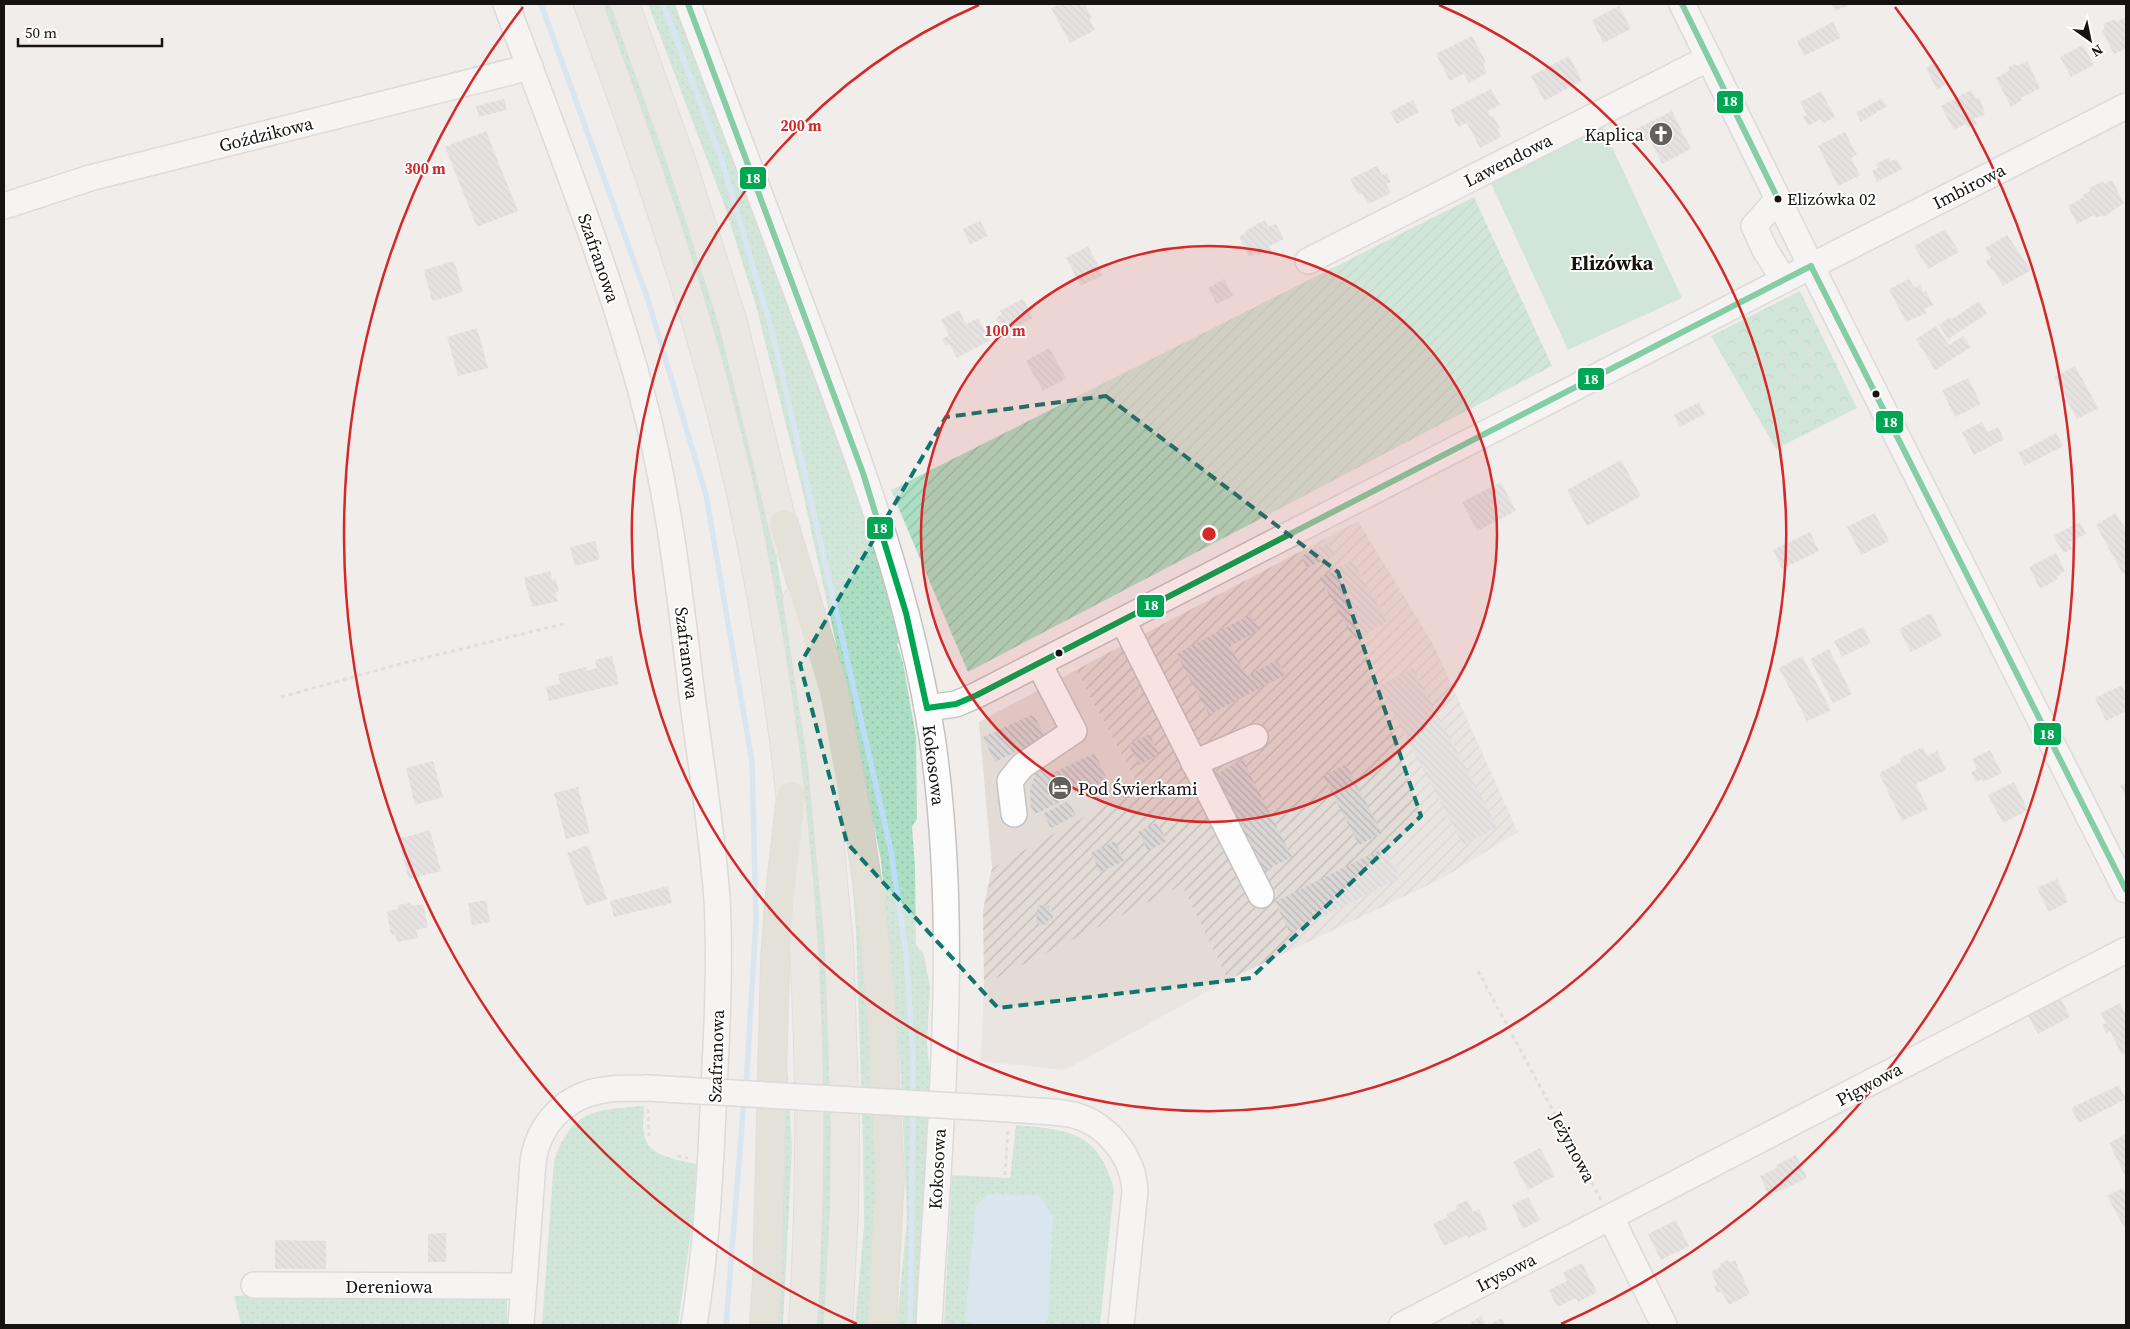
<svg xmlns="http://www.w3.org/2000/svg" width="2130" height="1329" font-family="'Source Serif 4',serif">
<defs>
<pattern id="industrial-furrows" width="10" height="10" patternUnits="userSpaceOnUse" patternTransform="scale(1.25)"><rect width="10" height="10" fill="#e3dbd6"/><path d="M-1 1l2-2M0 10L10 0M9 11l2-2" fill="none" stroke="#c2bbb7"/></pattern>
<pattern id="grass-dots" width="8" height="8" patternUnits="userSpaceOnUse" patternTransform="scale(1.25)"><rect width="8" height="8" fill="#acdec3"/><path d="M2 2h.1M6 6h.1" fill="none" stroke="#93bea6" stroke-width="1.8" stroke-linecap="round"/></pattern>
<pattern id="park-crowns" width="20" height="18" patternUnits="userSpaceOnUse" patternTransform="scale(1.25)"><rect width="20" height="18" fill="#acdec3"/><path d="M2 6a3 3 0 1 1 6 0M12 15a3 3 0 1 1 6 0" fill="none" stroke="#93bea6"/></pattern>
<pattern id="garden-furrows" width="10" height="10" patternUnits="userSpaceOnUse" patternTransform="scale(1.25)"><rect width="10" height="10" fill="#acdec3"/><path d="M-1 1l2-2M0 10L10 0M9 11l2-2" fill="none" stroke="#93bea6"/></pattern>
<pattern id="building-back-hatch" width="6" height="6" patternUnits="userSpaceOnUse" patternTransform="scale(1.25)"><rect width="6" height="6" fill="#d9d6d5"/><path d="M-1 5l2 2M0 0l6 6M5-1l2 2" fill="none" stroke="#b9b7b6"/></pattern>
</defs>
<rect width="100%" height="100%" fill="#f0edeb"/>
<!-- built -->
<g fill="#e3dbd6">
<path d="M1076,670l63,118 -147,80 -13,-146z"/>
<path d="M1182,884l46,96 -163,90 -84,-9 3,-77z"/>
</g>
<!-- industrial -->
<path fill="url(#industrial-furrows)" d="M1358,521l75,123 85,188 -77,47 -213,101 -46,-95 -198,99 -1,-74 9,-42 147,-81 -63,-117z"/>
<!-- grass -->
<g fill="url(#grass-dots)">
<path d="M598,4h14l72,205 41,131 48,196 23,142 18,128 13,131 5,206 -3,148 -3,34h-12l-28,-642z"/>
<path d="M648,4h29l180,484 47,155 -7,1 6,19 13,74 1,82 -5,8 3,39 1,79 8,10 6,32 -3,55 3,36 -11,247h-22l10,-107 -6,-139 -20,-219 -28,-138 -52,-238 -45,-178 -31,-99z"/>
<path d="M849,841l24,163 4,217 -4,104h-18l9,-99 -1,-84 -7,-211z"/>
<path d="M787,1065l5,84 -9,176h-13z"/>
<path d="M644,1106c0,9 -2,19 0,28 3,23 35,26 53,30l-5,59 -14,102h-136l12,-164c18,-52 40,-51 90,-55z"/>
<path d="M1016,1125c53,5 82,6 98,64l-14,136h-57l5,-7 -83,2 11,5h-32l8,-150 58,3z"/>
<path d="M496,1283l11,16v26h-266l-7,-29z"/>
</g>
<!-- park -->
<path fill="url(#park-crowns)" d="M1800,291l57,117 -81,41 -65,-113z"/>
<!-- garden -->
<path fill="url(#garden-furrows)" d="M1474,197l78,169 -584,306 -77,-182z"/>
<!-- pitch -->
<path fill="#acdec3" d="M1602,125l80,173 -114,52 -80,-173z"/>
<!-- water -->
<path fill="#bcddf7" d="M988,1194l51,2 14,20 -5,102 -5,7h-67l-11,-5 11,-114z"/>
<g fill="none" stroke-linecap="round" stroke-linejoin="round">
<!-- stream -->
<g stroke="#bcddf7" stroke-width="5.5">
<path d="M541,4l107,296 58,195 46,267 4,158 -10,168"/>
<path d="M663,4l59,157 51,174 118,516 15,102 7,100v45"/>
<path d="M726,1325l18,-226"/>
<path d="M910,1325l3,-215"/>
</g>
</g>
<!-- building -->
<g fill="url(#building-back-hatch)">
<path d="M1060,4h21l1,2 3,-1 7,12 -3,2 6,11 -25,13 -19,-35z"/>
<path d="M1831,4h20l-16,7z"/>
<path d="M1619,6l12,23 -28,14 -11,-23z"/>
<path d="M2126,17v31l-12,6 -12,-24 3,-2 -2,-4 12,-5 1,3z"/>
<path d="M1833,22l8,16 -37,18 -7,-15z"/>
<path d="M1472,36l14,26 -3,2 4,9 -18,10 -5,-10 -14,8 -14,-27z"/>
<path d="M2083,45l11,20 -23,12 -11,-20z"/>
<path d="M1569,56l13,25 -38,20 -13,-25z"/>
<path d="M2027,61l13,27 -19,10 1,2 -11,7 -15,-29 12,-7 1,-4 5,-3 4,2z"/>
<path d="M1934,63l11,22 -8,5 -11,-22z"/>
<path d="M1491,89l9,16 -12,6 3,6 2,-1 7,12 -3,1 4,8 -21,11 -13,-25 -9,4 -8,-17z"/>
<path d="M1971,90l5,8 4,1 5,15 -11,5 3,5 -9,4 -2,-4 -12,6 -13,-24z"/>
<path d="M1821,91l14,26 -11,6 -3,-4 -13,7 -5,-10 4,-1 -7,-13z"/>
<path d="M1882,98l5,8 -26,16 -5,-9z"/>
<path d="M504,99l3,11 -28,7 -3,-11z"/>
<path d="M1413,100l6,12 -22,12 -7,-12z"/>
<path d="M1672,111l19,38 -29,15 -12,-25 -8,4 -6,-14z"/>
<path d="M486,131l32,80 -41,16 -32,-80z"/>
<path d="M1845,132l12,23 -6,3 9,17 -22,11 -20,-40z"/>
<path d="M1889,157l2,4 5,-2 6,10 -25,13 -5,-11 6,-3 -2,-4z"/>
<path d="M1377,166l5,9 5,-2 4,9 -5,2 5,9 -23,11 -6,-11 -4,2 -8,-16z"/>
<path d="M2112,180l12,23 -20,14 -2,-2 -6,3 -2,-3 -17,9 -9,-18 16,-9 -1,-2 7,-4 -1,-3 14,-7 1,3z"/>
<path d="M1265,220l3,7 8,-3 8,15 -15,7 3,5 -7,3v-2l-7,4 -1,-3 -8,4 -10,-20 7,-4 -1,-2z"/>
<path d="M980,221l8,15 -18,8 -7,-15z"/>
<path d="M1945,229l14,23 -31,17 -14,-23z"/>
<path d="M2007,235l24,35 -28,16 -10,-17 -2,1 -5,-9 5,-3 -6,-10z"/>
<path d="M1088,246l15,29 -22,11 -15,-28z"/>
<path d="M454,261l9,31 -31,9 -8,-31z"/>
<path d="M1224,279l9,17 -16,8 -9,-16z"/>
<path d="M1909,279l5,9 6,-3 3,7 3,-1 7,14 -9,4 2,4 -20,9 -17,-33z"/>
<path d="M1023,299l10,19 -30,15 -7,-15 6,-4 -2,-3z"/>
<path d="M1979,301l8,13 -39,25 -9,-14 11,-8 2,2z"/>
<path d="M959,310l7,14 12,-6 12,22 -33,18 -8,-14 -3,2 -4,-7 7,-4 -8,-15z"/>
<path d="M1936,326l13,19 14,-9 8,11 -36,23 -19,-31z"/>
<path d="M477,328l11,40 -30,8 -11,-39z"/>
<path d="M1049,348l17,30 -23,13 -17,-30z"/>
<path d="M2075,366l23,42 -21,11 -23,-42z"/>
<path d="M1968,378l13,26 -26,13 -13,-27z"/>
<path d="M1699,402l6,12 -25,13 -6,-12z"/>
<path d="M1982,422l6,10 10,-5 6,12 -30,16 -12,-23z"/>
<path d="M2056,433l7,13 -38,20 -7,-13z"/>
<path d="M1621,460l20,36 -54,30 -20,-36z"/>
<path d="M1501,482l15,29 -39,20 -15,-29z"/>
<path d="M1875,513l14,28 -28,14 -14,-28z"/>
<path d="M2116,513l10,18v42l-3,1 -27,-49z"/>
<path d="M2080,522l6,12 -17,8 3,7 -8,4 -11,-17z"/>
<path d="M1810,532l9,19 -37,18 -9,-19z"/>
<path d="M595,541l5,18 -25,7 -5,-19z"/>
<path d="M1330,542l6,12 -29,14 -6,-12z"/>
<path d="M2056,553l9,18 -8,5 1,3 -18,10 -11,-22z"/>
<path d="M1352,560l35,62 -33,18 -34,-62z"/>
<path d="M550,571l2,9 4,-1 3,12 -4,1 3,9 -26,6 -8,-29z"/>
<path d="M1931,613l11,23 -31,16 -12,-23z"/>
<path d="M1251,614l9,16 -30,16 17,30 30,-16 8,15 -76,40 -33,-61z"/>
<path d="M1863,627l8,16 -29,14 -8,-16z"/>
<path d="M1829,649l23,45 -19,9 -23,-44z"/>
<path d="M612,656l7,28 -70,17 -3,-14 14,-3 -2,-10 28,-7 1,4 10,-3 -2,-8z"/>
<path d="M1802,656l29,54 -24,11 -28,-53z"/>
<path d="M1413,668l84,159 -34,18 -84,-159z"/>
<path d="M2122,685l4,10v16l-20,10 -11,-23z"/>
<path d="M1031,715l4,2 14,29 -27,12 -4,-7 -23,11 -12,-25z"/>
<path d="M1149,734l11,20 -21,11 -10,-20z"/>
<path d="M1923,747l4,9 10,-5 9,19 -30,14 12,25 -26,12 -23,-48 22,-11 -1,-4z"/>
<path d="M1990,750l12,23 -19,9 -1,-3 -6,3 -5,-10 6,-3 -5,-10z"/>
<path d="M1095,753l12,27 -27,13 -1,-3 -14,6 1,3 -31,15 -4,-7 -1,-16 5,-17 5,-6 5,1 3,6z"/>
<path d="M1243,760l49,97 -28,14 -49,-97z"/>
<path d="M433,761l10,36 -28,8 -9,-37z"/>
<path d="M1346,764l36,69 -23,12 -36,-69z"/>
<path d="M2014,782l14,28 -25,13 -15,-28z"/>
<path d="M2126,783v14l-6,-11z"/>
<path d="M578,787l12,46 -24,6 -12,-46z"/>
<path d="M1068,801l8,14 -25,13 -8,-14z"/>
<path d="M1157,822l10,19 -19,10 -10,-19z"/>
<path d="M430,830l11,41 -32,8 -11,-40z"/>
<path d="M1115,841l9,20 -24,11 -9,-19z"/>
<path d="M588,845l19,54 -21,7 -19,-53z"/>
<path d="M1385,847l15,31 -110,55 -15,-31z"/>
<path d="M2057,879l11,23 -19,10 -12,-24z"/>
<path d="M668,886l4,17 -58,14 -4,-16z"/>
<path d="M486,900l4,22 -18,3 -4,-22z"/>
<path d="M410,903l1,3 12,-2 5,23 -12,3 2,8 -21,4 -2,-8 -3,1 -2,-5 -3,-19 11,-2v-4z"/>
<path d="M1038,905l11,1v4h4l-1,11 -4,-1 -1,5 -11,-2z"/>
<path d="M2061,999l9,18 -32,17 -10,-18z"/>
<path d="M2120,1003l6,12v38l-4,2 -12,-24 -4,3 -4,-9 4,-2 -5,-10z"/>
<path d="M2119,1085l7,14 -47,24 -8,-15z"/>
<path d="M2126,1134v44l-17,-35z"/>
<path d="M1540,1148l15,28 -27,14 -15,-28z"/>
<path d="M1796,1155l11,23 -38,18 -9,-20 17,-8 -1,-3z"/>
<path d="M2122,1188l4,6v32l-2,1 -17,-31z"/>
<path d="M1528,1197l12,23 -17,9 -11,-24z"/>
<path d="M1467,1200l6,12 6,-3 9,20 -20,9 -1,-3 -23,11 -11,-22 15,-7 -1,-3 10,-5 -2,-3z"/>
<path d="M1676,1220l13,26 -28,14 -13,-26z"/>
<path d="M446,1233v29h-18v-28z"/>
<path d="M275,1240l51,1v28h-51z"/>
<path d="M1727,1260l5,2 3,-2 15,34 -21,11 -8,-14 -4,2 -3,-7 3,-1 -6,-13 9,-5 1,-4z"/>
<path d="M1582,1263l15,29 -19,10 -2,-4 -19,9 -8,-17 18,-9 -4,-8z"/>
<path d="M1481,1316l5,9h-14l-1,-3z"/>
<path d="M1502,1318l3,7h-17z"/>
</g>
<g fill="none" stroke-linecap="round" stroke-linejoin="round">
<!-- minor casing -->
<g stroke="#c5c3c2" stroke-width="28">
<g id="minor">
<path d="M506,4c48,129 100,258 136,391 27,99 38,200 50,301 9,68 20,135 25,203 3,57 1,113 -2,169 -4,87 -7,172 -21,257"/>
<path d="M688,4c42,113 86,226 128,340 48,128 95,257 116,393 29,195 7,393 -3,588"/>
<path d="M1682,4l129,262 315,624"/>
<path d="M1778,199l-24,27 11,24 19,30"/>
<path d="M4,206l86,-28 440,-111"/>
<path d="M1308,261l401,-203"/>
<path d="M1123,621l138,274"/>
<path d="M927,708l29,-4 21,-9 807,-415 342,-174"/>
<path d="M1194,763l61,-26"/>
<path d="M1014,814l-4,-33 12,-15 52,-35 -35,-67"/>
<path d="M1010,1109c19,2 40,2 59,5 36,7 64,41 66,77l-14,134"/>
<path d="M1611,1218l53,107"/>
<path d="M254,1285l269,1"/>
<path d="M521,1325l12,-163c5,-38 33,-67 71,-72 14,-3 29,-1 43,-2"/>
<path d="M1402,1325l724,-375"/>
</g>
</g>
<!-- major casing -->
<g stroke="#cbcac8" stroke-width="30">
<g id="major">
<path d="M588,4c59,159 115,320 152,485 60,274 81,556 63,836"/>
<path d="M625,4l57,159 51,160 55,224"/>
<path d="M797,600l25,164 17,183 6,179 -1,83 -6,116"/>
</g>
</g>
<!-- highway casing -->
<g stroke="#cbcac8" stroke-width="30">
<g id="highway">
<path d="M784,524l50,167 24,130 13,87 10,96 9,173 -8,148"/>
<path d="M764,1325l3,-43 8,-323 5,-65 11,-98"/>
</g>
</g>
<!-- path -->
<g stroke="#cdcdcd" stroke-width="3" stroke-dasharray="4 4" stroke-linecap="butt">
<path d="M1797,335l13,17 3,14 -10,13"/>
<path d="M1745,355l24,25 11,4 13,-9"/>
<path d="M1781,355c4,5 7,12 11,18 13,18 34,1 45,-10"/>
<path d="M281,697l123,-34 163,-40"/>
<path d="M1478,971l123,229"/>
<path d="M648,1109l1,27"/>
<path d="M677,1156l11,2"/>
<path d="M1005,1175l3,-45"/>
</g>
<!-- minor -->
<use href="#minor" stroke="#fdfcfc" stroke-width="25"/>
<!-- major -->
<use href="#major" stroke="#e5e3da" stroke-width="28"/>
<!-- highway -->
<use href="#highway" stroke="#d4d2c4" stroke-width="28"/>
<!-- minor-bridge casing -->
<g stroke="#c5c3c2" stroke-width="28" stroke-linecap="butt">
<path id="minor-bridge" d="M647,1088l363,21"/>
</g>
<!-- minor-bridge -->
<use href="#minor-bridge" stroke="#fdfcfc" stroke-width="25"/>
<!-- bus-1 casing -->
<g stroke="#fff" stroke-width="10">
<g id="bus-1">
<path d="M688,4l175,469 43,140 21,95"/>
<path d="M1682,4l96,195"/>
<path d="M1811,266l315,624"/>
<path d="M927,708l29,-4 21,-9 834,-429"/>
</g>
</g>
<!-- bus-1 -->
<use href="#bus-1" stroke="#00a651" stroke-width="6"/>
</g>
<!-- marked area -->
<path d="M0 0H2130V1329H0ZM1106,396l232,176 83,244 -170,162 -253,30 -151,-165 -47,-179 146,-247z" fill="#f0edeb" fill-opacity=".55" fill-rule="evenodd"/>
<path fill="none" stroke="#0f766e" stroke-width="4" stroke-dasharray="10 6" stroke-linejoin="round" d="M1106,396l232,176 83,244 -170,162 -253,30 -151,-165 -47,-179 146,-247z"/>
<!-- distance rings -->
<circle cx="1209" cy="534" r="288" fill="#d62828" fill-opacity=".12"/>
<g fill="none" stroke="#d62828" stroke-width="2.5">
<circle cx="1209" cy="534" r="288"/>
<path d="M1439 5A577 577 0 1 1 979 5"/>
<path d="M857 1324A865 865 0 0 1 523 7M1895 7A865 865 0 0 1 1561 1324"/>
</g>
<!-- icons -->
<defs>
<g id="church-disc" transform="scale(1.25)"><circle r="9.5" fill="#62605e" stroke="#fff"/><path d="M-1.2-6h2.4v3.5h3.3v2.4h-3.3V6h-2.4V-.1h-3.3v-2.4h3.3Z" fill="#fff"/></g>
<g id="hotel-disc" transform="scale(1.25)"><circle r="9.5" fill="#62605e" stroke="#fff"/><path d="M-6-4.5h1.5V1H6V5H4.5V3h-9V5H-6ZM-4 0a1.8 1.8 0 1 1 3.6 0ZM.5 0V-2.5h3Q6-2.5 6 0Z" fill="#fff"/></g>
</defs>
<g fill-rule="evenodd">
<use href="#church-disc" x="1661" y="134"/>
<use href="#hotel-disc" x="1060" y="788"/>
</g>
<!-- markers -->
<g fill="#151412" stroke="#fff" stroke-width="2">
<circle cx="1778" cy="199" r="4.5"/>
<circle cx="1876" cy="394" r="4.5"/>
<circle cx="1059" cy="653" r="4.5"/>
</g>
<g text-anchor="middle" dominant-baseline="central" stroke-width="4" stroke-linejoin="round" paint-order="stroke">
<!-- bus labels -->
<g font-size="17" fill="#151412" stroke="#fff" text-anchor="start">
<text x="1787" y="199">Elizówka 02</text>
</g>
<!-- street labels -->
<g font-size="18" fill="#151412" stroke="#fff">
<text transform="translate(266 134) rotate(-14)">Goździkowa</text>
<text transform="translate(1508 160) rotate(-27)">Lawendowa</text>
<text transform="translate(1969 186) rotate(-27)">Imbirowa</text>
<text transform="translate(599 258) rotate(71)">Szafranowa</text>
<text transform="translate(687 653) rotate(83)">Szafranowa</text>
<text transform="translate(934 765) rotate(83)">Kokosowa</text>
<text transform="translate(716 1056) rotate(-88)">Szafranowa</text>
<text transform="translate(1869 1084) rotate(-28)">Pigwowa</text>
<text transform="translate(1573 1147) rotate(62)">Jeżynowa</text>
<text transform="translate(937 1169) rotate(-87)">Kokosowa</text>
<text transform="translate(1506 1272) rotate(-27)">Irysowa</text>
<text x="389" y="1286">Dereniowa</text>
</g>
<!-- poi labels -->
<g font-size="18" fill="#151412" stroke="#fff" text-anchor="end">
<text x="1644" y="134">Kaplica</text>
<text x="1078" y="788" text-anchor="start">Pod Świerkami</text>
</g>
<!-- quarter labels -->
<g font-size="20" font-weight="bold" fill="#151412" stroke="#fff">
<text x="1612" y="263">Elizówka</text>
</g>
</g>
<circle cx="1209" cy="534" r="8" fill="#d62828" stroke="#fff" stroke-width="2.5"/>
<g font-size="15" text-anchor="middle" font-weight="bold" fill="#d62828" stroke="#fff" stroke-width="4" stroke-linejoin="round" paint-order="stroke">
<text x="801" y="131">200 m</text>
<text x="425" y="174">300 m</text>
<text x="1005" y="336">100 m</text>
</g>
<g stroke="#fff" stroke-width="2">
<rect x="1716" y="90" width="28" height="24" rx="5" fill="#00a651"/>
<rect x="739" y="166" width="28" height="24" rx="5" fill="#00a651"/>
<rect x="1577" y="367" width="28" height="24" rx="5" fill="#00a651"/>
<rect x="1875" y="410" width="29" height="24" rx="5" fill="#00a651"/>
<rect x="866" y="516" width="28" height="24" rx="5" fill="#00a651"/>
<rect x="1136" y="594" width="29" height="24" rx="5" fill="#00a651"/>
<rect x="2033" y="722" width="29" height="24" rx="5" fill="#00a651"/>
</g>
<g font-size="14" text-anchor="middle" font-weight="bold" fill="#fff">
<text x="1730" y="106">18</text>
<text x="753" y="183">18</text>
<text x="1591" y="384">18</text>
<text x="1890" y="427">18</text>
<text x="880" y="533">18</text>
<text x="1151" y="610">18</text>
<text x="2047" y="739">18</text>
</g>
<!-- border -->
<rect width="2130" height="1329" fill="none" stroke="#151412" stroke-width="10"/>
<!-- north arrow -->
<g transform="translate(2090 40) rotate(147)" stroke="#ffffff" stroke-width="4" paint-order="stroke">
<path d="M0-4L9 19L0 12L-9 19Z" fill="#151412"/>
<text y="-8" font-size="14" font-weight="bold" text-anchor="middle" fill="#151412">N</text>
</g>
<!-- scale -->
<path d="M18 38v8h144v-8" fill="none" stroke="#151412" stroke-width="2.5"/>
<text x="25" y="38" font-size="15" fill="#151412" stroke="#ffffff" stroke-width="4" paint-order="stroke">50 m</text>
</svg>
